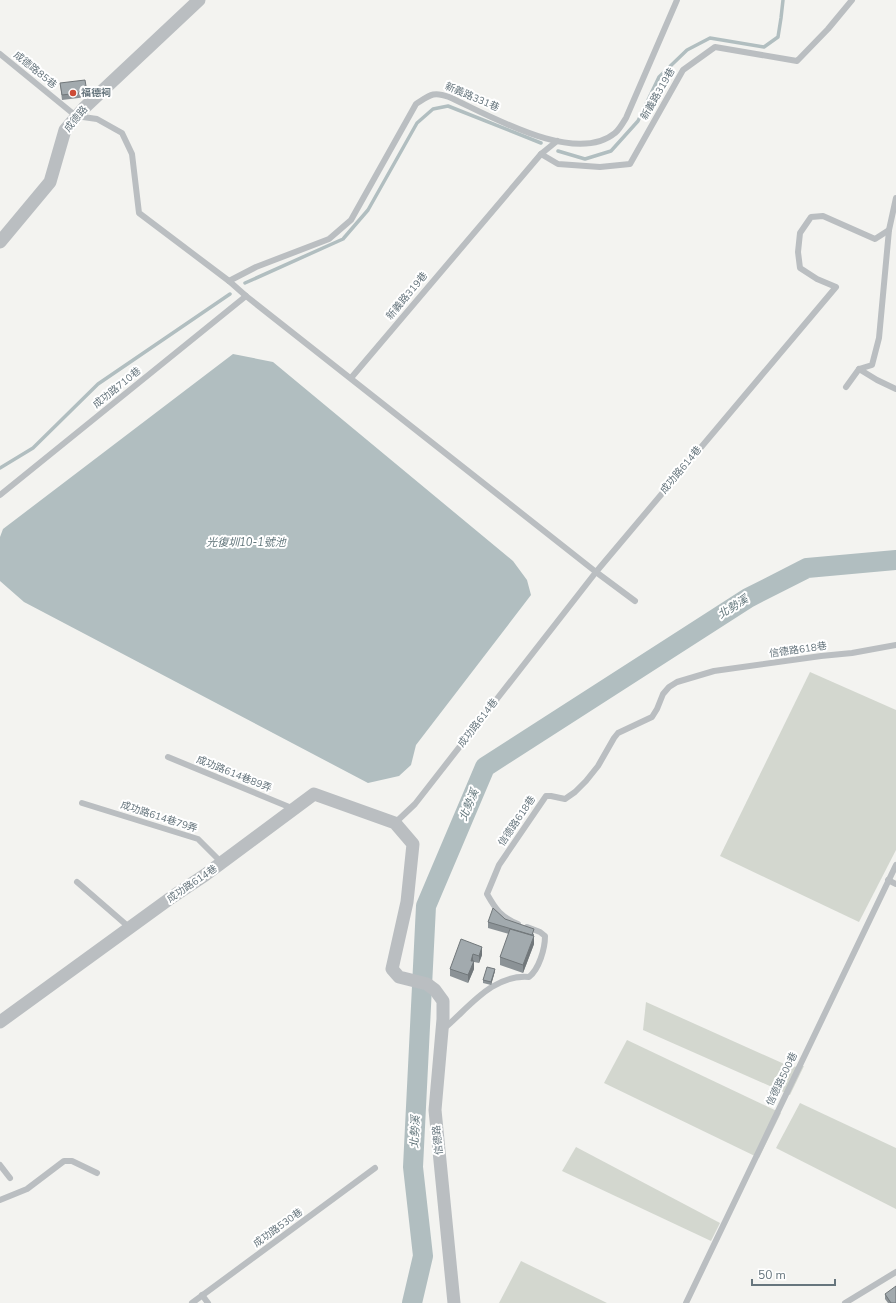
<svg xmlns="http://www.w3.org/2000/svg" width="896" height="1303" font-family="'Nunito Sans','Noto Sans TC',sans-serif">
<rect width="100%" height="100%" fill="#f3f3f0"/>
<!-- green -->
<g fill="#d3d7cf">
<path d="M810,672l86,38v140l-37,72 -139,-66z"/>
<path d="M646,1002l145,65 13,-1 -14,29 -147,-65z"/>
<path d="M627,1040l154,73 -22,45 -155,-75z"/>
<path d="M800,1103l96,45v61l-120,-61z"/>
<path d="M576,1147l144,76 -9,18 -149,-70z"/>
<path d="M521,1261l86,42h-108z"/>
</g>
<!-- water -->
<path fill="#b1bec0" d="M233,354l40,8 240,199 14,19 4,15 -115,150 -5,20 -12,11 -31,7 -344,-181 -24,-21v-44l3,-8z"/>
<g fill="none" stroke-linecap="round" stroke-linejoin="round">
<!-- stream -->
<g stroke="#b1bec0" stroke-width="3.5">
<path d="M558,151l27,8 26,-8 27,-30 21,-44 28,-27 23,-12 54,9 14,-10 3,-19 2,-18"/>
<path d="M245,283l98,-44 25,-29 49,-87 16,-14 15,-3 93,37"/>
<path d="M0,468l33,-20 65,-64 132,-90"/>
</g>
<!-- river -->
<path stroke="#b1bec0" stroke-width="20" d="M412,1303l11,-47 -10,-89 13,-261 59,-139 263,-169 59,-30 89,-8"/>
<!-- lane -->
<g stroke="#babec1" stroke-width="6">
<path d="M0,54l76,62 21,3 25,14 10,21 7,59 90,68 17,15 350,276 39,29"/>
<path d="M557,141l-16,13 17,10 42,3 30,-3 53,-94 32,-23 82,14 31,-32 24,-29"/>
<path d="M889,230l-10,108 -7,27 -13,4 18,11 19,9"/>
<path d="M229,281l27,-14 73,-28 22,-19 65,-116c14,-9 17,-13 33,-7 40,18 126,69 166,36 4,-3 8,-10 11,-15l51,-118"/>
<path d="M351,378l190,-224"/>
<path d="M846,387l13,-18"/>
<path d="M0,495l246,-199"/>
<path d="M168,757l126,52"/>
<path d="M82,803l116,36 24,24"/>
<path d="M395,823l20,-19 181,-232 240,-285 -19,-8 -17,-11 -2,-16 2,-19 11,-16 12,-1 52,23 14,-9 7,-32"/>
<path d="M888,880l8,4"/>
<path d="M77,882l53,46"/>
<path d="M518,924c-17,-7 -22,-14 -31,-30l12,-29 47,-69h5l14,3 10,-7 11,-11 12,-15 16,-28 4,-5 34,-16 5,-8 6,-15 6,-7 8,-5 37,-11 107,-15 31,-3 44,-8"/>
<path d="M443,1026h4c24,-21 47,-52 82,-49 10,-8 16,-28 16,-41l-5,-4 -13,-5"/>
<path d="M0,1165l10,13"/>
<path d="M0,1200l27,-11 37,-28h8l25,12"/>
<path d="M202,1295l6,8"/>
<path d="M192,1303l183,-135"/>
<path d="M686,1303l210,-438"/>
<path d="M845,1303l51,-31"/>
</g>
<!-- street -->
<g stroke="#babec1" stroke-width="13">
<path d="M0,242l50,-60 15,-52 19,-22 115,-108"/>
<path d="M0,1022l172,-125 33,-22 109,-81 81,29 18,21 -6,58 -15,67 7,8 28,7 8,6 8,11v18l-8,91 19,193"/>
</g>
</g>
<!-- wall -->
<g fill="#8b9296">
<path d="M60,83l27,9v5l-25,3z"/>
<path d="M505,919l29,15v10l-11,29 -23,-8v-8l9,-23 -21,-6v-6z"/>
<path d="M482,947v8l-3,8 -5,-1v7l-6,14 -18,-7v-7z"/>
<path d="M495,971l-4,14 -8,-2v-3z"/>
<path d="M885,1294l11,9h-8l-3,-4z"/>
</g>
<!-- shaded-wall -->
<g fill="#71777a">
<path d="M534,936v8l-11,29v-8z"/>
<path d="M482,947v8l-3,8v-7z"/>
<path d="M473,954v7h-2z"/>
<path d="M474,961v8l-6,14v-8z"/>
<path d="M495,969v2l-4,14v-3z"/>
</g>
<!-- building -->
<g fill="#a2aaae" stroke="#71777a">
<path d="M85,80l2,12 -25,3 -2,-12z"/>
<path d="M493,908l12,11 29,10 -2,6 -44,-13z"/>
<path d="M510,929l24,7 -11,29 -23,-8z"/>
<path d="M461,939l21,8 -3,9 -6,-2 -2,7h3l-6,14 -18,-6z"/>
<path d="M487,967l8,2 -4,13 -8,-2z"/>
<path d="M896,1286v17h-5l-6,-9z"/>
</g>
<!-- markers -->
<circle fill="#cd4c36" stroke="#fff" stroke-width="1.5" cx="73" cy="93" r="4"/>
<g text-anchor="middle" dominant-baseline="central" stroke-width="4" stroke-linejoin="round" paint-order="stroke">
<!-- street labels -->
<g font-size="10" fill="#66757d" stroke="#fff">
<text transform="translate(35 70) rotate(39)">成德路85巷</text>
<text transform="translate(658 94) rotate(-60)">新義路319巷</text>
<text transform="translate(472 97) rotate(23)">新義路331巷</text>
<text transform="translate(76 119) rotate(-50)">成德路</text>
<text transform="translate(407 296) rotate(-50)">新義路319巷</text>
<text transform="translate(117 388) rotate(-39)">成功路710巷</text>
<text transform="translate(681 470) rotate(-50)">成功路614巷</text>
<text transform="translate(798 650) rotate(-8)">信德路618巷</text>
<text transform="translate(478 723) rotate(-52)">成功路614巷</text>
<text transform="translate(234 774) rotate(22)">成功路614巷89弄</text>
<text transform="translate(159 817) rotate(18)">成功路614巷79弄</text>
<text transform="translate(517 821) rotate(-56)">信德路618巷</text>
<text transform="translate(192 884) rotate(-34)">成功路614巷</text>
<text transform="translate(782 1079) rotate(-64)">信德路500巷</text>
<text transform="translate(438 1140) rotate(-96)">信德路</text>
<text transform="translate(278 1228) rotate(-36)">成功路530巷</text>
</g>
<!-- poi labels -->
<g font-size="10" font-weight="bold" fill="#66757d" stroke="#fff" text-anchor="start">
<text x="81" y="93">福德祠</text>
</g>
<!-- water labels -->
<g font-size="11" font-style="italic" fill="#62767b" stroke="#fff">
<text x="246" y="542">光復圳10-1號池</text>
<text transform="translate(733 607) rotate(-32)">北勢溪</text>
<text transform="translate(469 805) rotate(-67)">北勢溪</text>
<text transform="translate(415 1132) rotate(-87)">北勢溪</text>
</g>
</g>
<!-- scale -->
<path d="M752 1279v6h83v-6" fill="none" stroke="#66757d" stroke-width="2"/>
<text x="758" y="1279" font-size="12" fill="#66757d" stroke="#ffffff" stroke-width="3" paint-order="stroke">50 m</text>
</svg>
